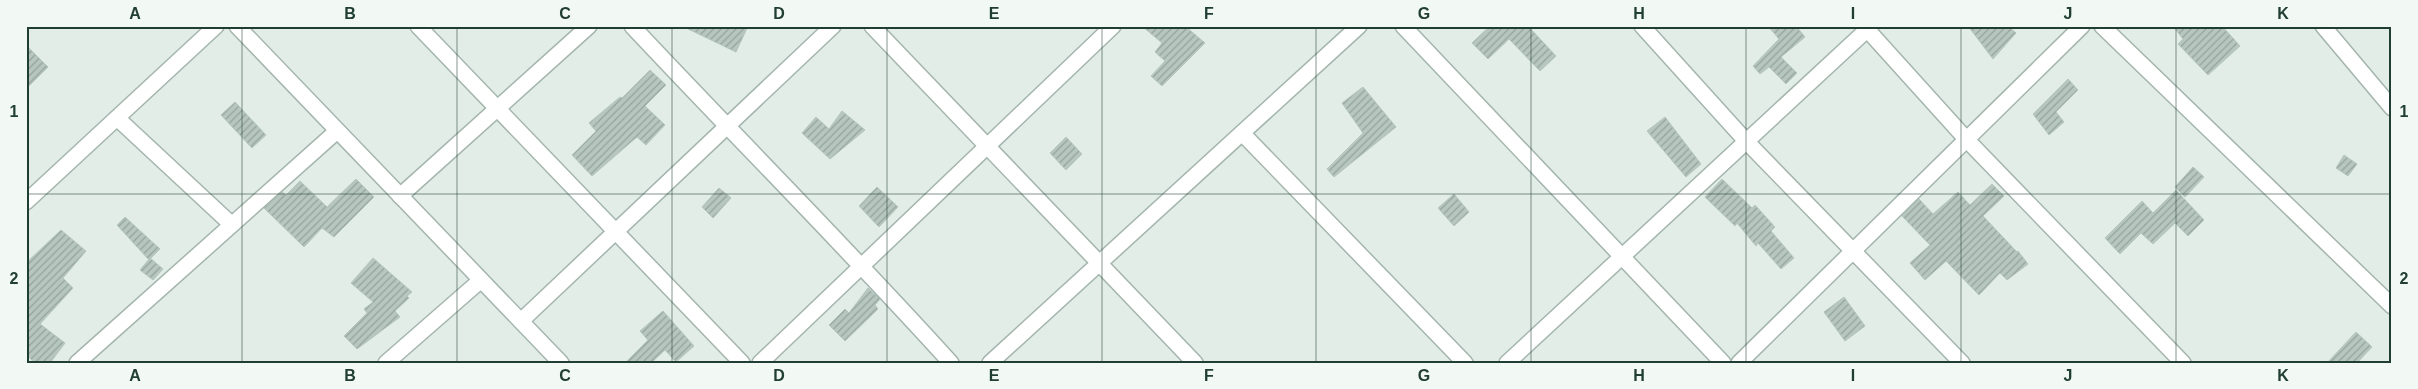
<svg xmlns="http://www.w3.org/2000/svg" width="2418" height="389" font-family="Arial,sans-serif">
<defs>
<pattern id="building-hatch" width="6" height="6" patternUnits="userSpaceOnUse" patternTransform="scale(1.25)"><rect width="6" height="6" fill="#b7c7bf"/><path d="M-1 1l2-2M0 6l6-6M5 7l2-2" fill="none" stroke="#94a39c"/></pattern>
</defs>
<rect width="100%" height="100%" fill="#e2ede7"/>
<!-- building -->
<g fill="url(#building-hatch)" stroke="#b4c6bd">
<path d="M682,26h66l-12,26z"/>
<path d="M1142,26h43l20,17 -43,43 -11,-10 14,-15 -10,-9 7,-9z"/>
<path d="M1490,26h38l28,30 -16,15 -31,-32 -21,20 -16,-16z"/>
<path d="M1768,26h28l9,11 -24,20 16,16 -11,11 -17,-17 -9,7 -7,-8 26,-27z"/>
<path d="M1968,26h40l8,7 -23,26z"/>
<path d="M2173,26h49l18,20 -32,29 -30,-31 5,-5z"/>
<path d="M26,45l22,22 -22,22z"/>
<path d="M650,70l16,15 -21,21 20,19 -19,20 -9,-8 -45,39 -20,-21 24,-24 -7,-8 31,-26 2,1z"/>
<path d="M2068,79l10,11 -22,22 8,10 -15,13 -16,-21z"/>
<path d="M1363,87l33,40 -62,50 -7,-8 36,-36 -21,-30z"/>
<path d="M235,102l31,33 -14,13 -31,-33z"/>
<path d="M842,111l23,19 -35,29 -28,-26 14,-16 13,12z"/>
<path d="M1665,117l36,47 -15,13 -39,-46z"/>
<path d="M1066,137l16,17 -16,16 -16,-17z"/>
<path d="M2344,155l13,9 -9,12 -12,-8z"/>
<path d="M2193,167l11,10 -19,20 -10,-10z"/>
<path d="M356,179l18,18 -40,40 -12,-9 -18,19 -40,-39 18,-16 4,3 14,-14 27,26z"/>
<path d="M1722,179l30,29 3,-3 20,22 -4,4 23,27 -13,11 -23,-26 -2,3 -19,-23 -2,3 -30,-29z"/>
<path d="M1992,184l12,12 -21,20 34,36 1,-1 10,13 -21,16 -7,-7 -21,22 -33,-34 -21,19 -15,-17 20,-18 -28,-29 17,-17 14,15 25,-22 12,13z"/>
<path d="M877,187l21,20 -19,20 -20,-21z"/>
<path d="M719,188l12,10 -18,20 -11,-11z"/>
<path d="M2176,190l28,30 -16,16 -13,-13 -22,21 -12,-11 -21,21 -15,-16 37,-37 11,12z"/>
<path d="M1454,194l15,18 -15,14 -16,-18z"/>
<path d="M125,217l35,32 -11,11 -32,-35z"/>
<path d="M61,230l25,21 -23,27 10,10 -33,36 25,19 -15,20h-16l-8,-10v-90z"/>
<path d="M150,258l13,11 -10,11 -13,-10z"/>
<path d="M373,258l39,34 -5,4 2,2 -14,13 5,6 -43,32 -13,-13 23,-23 -3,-4 9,-7 -22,-19z"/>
<path d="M868,288l12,11 -5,6 3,4 -33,32 -16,-16 16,-16 4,4z"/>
<path d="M1844,297l21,29 -20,15 -21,-29z"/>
<path d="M663,311l31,35 -18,16 -11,-12 -14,13h-26l23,-23 -8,-9z"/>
<path d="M2356,332l16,15 -15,16h-30z"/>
</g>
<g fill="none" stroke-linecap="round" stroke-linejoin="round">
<!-- minor casing -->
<g stroke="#a4b5ae" stroke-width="18">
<g id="minor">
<path d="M237,26l324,337"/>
<path d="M418,26l324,337"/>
<path d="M632,26c106,113 215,222 319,337"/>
<path d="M872,26l323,337"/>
<path d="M1403,26l320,337"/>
<path d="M1642,26l104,115 216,222"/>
<path d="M1864,26l103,114 216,223"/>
<path d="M2102,26l290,280"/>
<path d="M2323,26l69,82"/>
<path d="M117,118l114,106"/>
<path d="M1242,133l223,230"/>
<path d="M400,196l189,-170"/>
<path d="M26,202l190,-176"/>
<path d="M521,321l312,-295"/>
<path d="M77,363l260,-232"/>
<path d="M386,363l95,-83"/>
<path d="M760,363l353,-337"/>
<path d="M990,363l369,-337"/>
<path d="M1507,363l364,-337"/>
<path d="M1739,363l343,-337"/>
</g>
</g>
<!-- minor -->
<use href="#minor" stroke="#fff" stroke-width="15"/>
</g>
<!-- grid -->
<path fill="none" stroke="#213e34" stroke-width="1" stroke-opacity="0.55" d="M242,26v337M457,26v337M672,26v337M887,26v337M1102,26v337M1316,26v337M1531,26v337M1746,26v337M1961,26v337M2176,26v337M26,194h2366"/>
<!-- border -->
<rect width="2418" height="389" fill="none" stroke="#f2f9f5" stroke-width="55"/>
<rect x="28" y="28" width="2362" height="334" fill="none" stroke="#213e34" stroke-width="2"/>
<g font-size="16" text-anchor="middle" font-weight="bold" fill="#213e34">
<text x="135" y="19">A</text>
<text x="350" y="19">B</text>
<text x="565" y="19">C</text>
<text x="779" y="19">D</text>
<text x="994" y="19">E</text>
<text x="1209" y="19">F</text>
<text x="1424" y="19">G</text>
<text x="1639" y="19">H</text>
<text x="1853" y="19">I</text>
<text x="2068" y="19">J</text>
<text x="2283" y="19">K</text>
<text x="14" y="117">1</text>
<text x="2404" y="117">1</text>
<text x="14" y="284">2</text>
<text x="2404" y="284">2</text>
<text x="135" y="381">A</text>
<text x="350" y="381">B</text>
<text x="565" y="381">C</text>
<text x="779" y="381">D</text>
<text x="994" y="381">E</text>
<text x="1209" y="381">F</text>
<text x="1424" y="381">G</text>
<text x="1639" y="381">H</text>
<text x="1853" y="381">I</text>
<text x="2068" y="381">J</text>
<text x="2283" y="381">K</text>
</g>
</svg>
